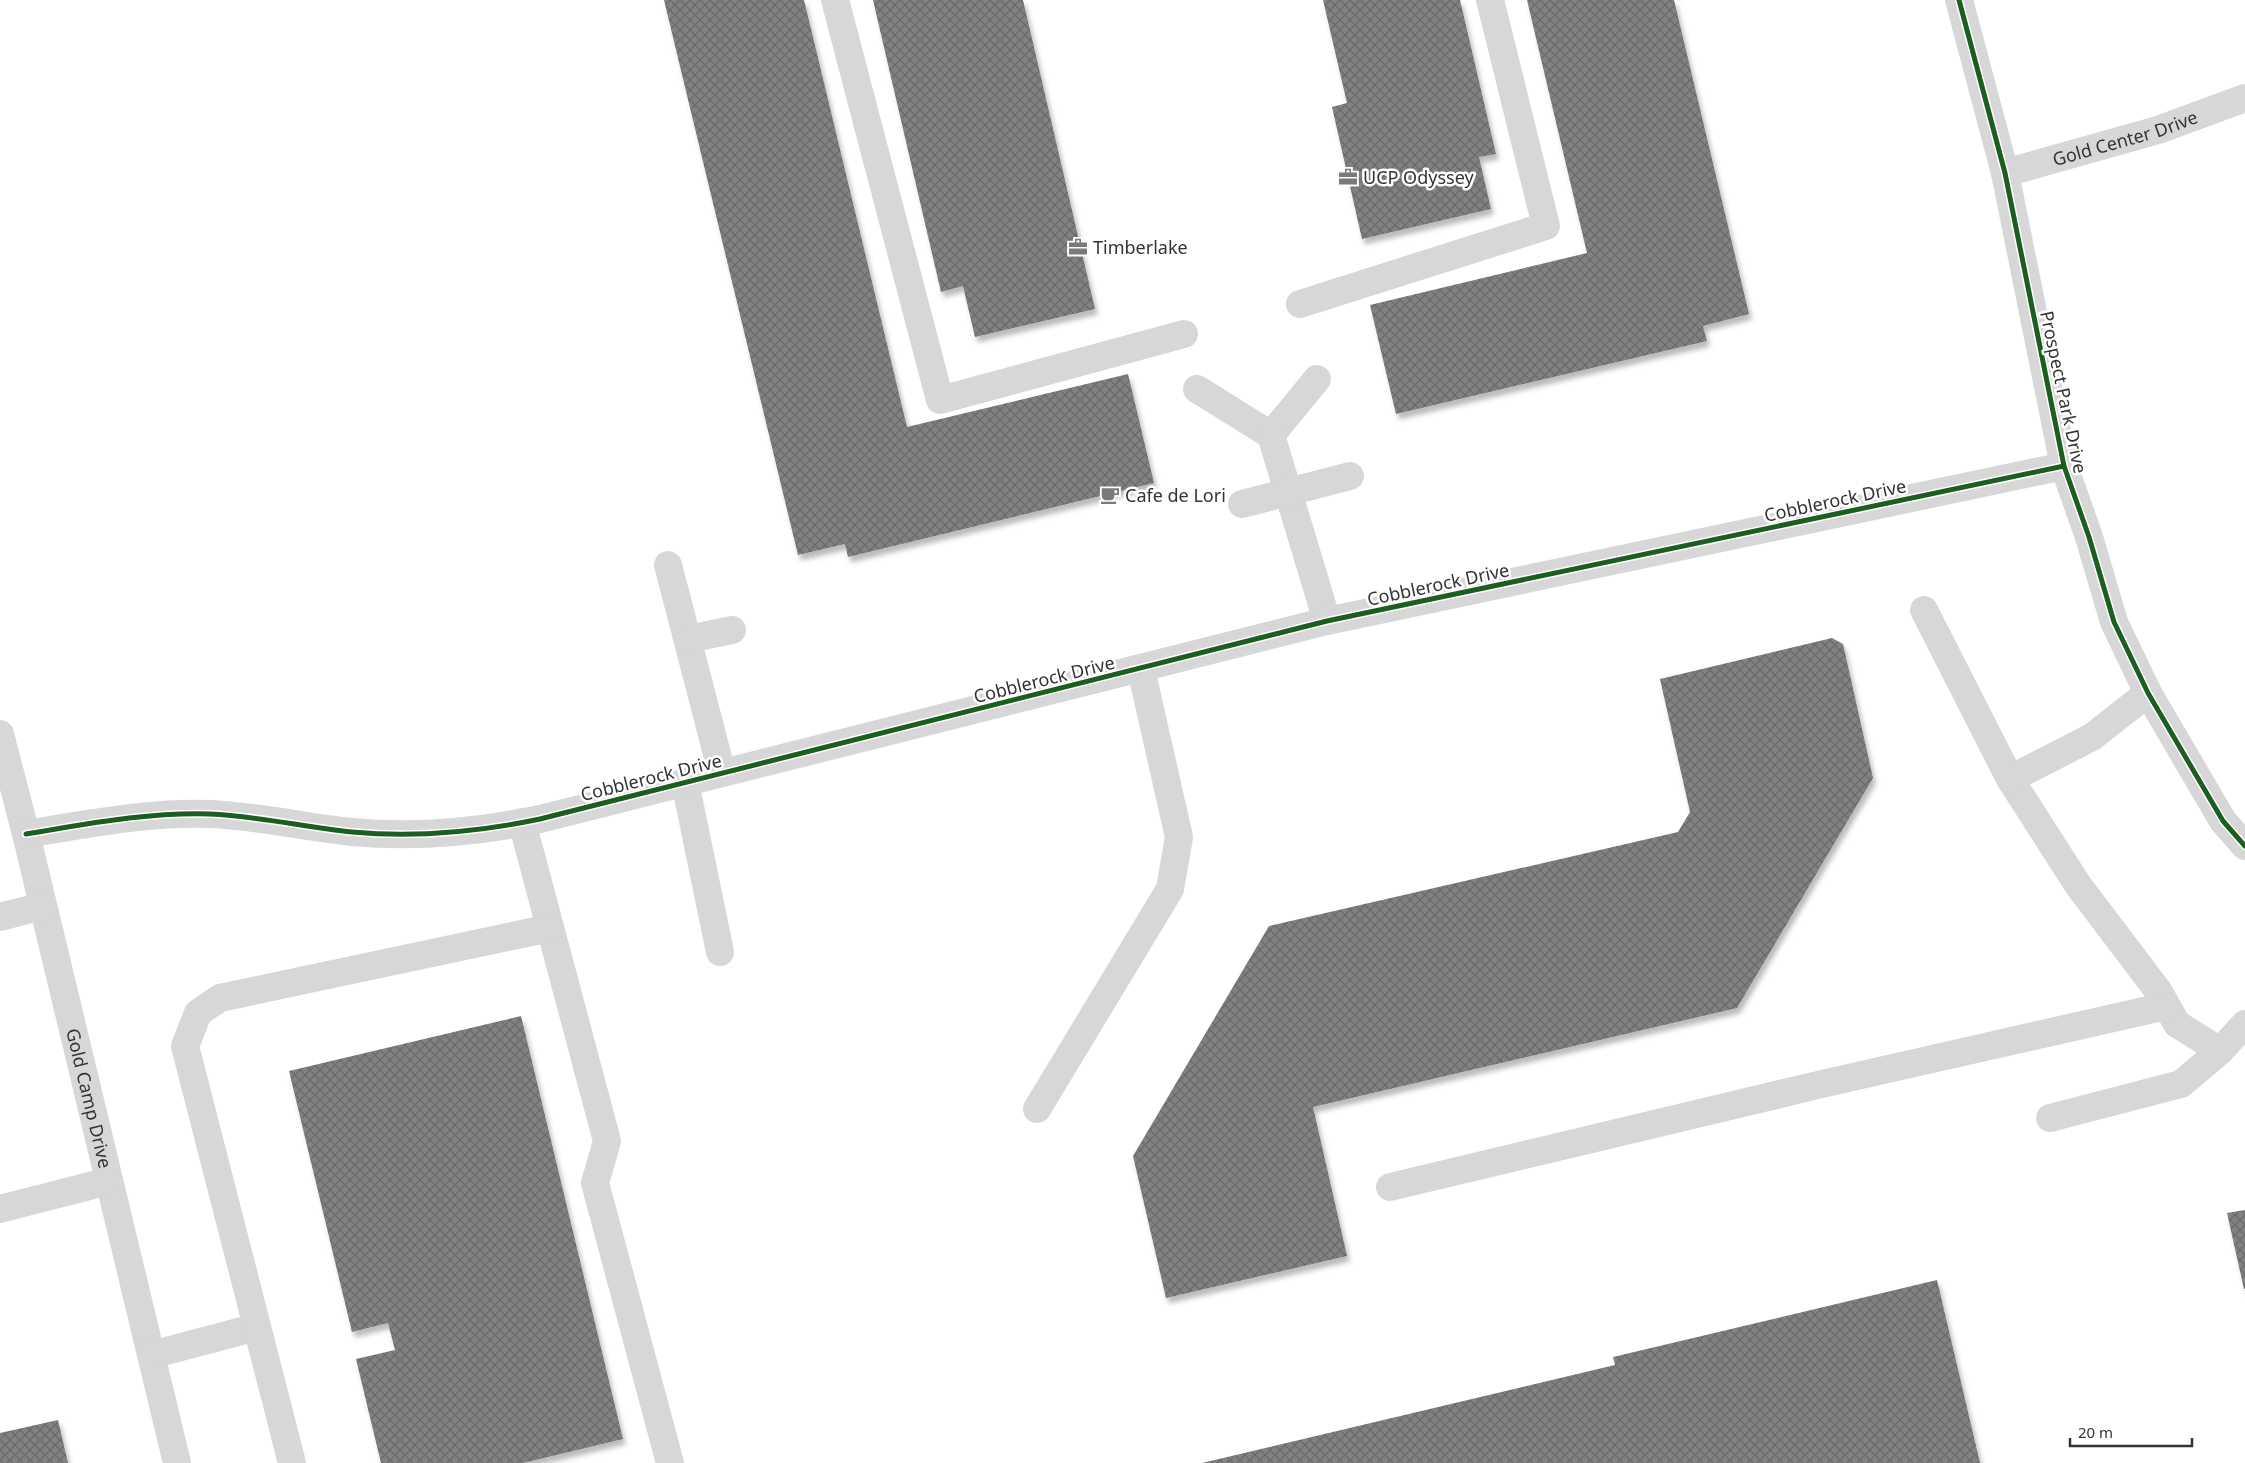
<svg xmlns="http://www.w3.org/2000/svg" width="2245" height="1463" font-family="'Noto Sans',sans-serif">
<defs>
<pattern id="building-cross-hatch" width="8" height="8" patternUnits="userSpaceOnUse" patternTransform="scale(1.25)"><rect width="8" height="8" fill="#818181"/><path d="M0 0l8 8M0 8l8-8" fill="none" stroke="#6a6a6a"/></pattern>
<filter id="shadow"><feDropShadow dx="3" dy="5.5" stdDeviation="2.5" flood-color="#0004"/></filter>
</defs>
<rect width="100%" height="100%" fill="#fff"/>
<!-- building -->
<g fill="url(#building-cross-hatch)" filter="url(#shadow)">
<path d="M664,0h140l103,427 221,-53 26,109 -306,74 -3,-13 -47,11z"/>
<path d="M873,0h150l72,309 -120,28 -12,-51 -22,6z"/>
<path d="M1323,0h137l36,154 -17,3 12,52 -129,30 -30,-132 15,-4z"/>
<path d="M1527,0h147l75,314 -46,12 4,15 -311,73 -26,-109 217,-52z"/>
<path d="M1832,638l11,6 30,134 -136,230 -424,99 34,149 -181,42 -33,-142 136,-230 409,-94 12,-20 -30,-133z"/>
<path d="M521,1016l102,423 -100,24h-142l-25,-104 39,-9 -7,-27 -36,9 -63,-261z"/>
<path d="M2245,1210v79h-1l-17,-76z"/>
<path d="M1937,1280l43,183h-778l413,-98 -2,-8z"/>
<path d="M58,1420l10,43h-68v-30z"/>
</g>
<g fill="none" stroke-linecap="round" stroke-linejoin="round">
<!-- minor -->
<g stroke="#d7d7d7" stroke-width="28">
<path d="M835,0l105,400 244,-66"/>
<path d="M1959,0l46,173 59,293 25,71 25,85 34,71 75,128 22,25"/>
<path id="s1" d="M2005,173l153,-43 87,-32"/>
<path d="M1300,304l246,-78 -56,-226"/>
<path d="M1197,389l74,46 46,-56"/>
<path d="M1271,435l56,186"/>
<path d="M1242,504l108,-28"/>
<path d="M668,565l54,208"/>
<path d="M1924,610l86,169 68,106 81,107 18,32 43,27"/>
<path d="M688,639l44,-9"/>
<path id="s2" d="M0,734l26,100 151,629"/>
<path d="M2010,779l82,-42 56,-44"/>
<path d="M685,782l35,170"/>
<path d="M522,822l85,319 -12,42 75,280"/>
<path d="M26,834c61,-10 122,-22 184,-20 48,2 94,13 142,18 64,6 126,0 188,-13l787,-198 737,-155"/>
<path d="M0,917l43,-11"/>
<path d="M1037,1109l133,-220 9,-52 -38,-168"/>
<path d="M2050,1118l131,-34 39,-33 25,-27"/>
<path d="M1390,1187l432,-103 344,-78"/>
<path d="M0,1209l109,-28"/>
<path d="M151,1355l106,-28"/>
<path d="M292,1463l-107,-417 13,-33 22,-15 330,-70"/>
</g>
<!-- cycleway casing -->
<g stroke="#fff" stroke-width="8">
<g id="cycleway">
<path d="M1959,0l46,173 59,293 25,71 25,85 34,71 75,128 22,25"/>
<path d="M26,834c61,-10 122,-22 184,-20 48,2 94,13 142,18 64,6 126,0 188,-13l787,-198 737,-155"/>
</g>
</g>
<!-- cycleway -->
<use href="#cycleway" stroke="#1b5e20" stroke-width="5"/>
</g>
<!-- icons -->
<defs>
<g id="office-bare" transform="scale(1.5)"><path d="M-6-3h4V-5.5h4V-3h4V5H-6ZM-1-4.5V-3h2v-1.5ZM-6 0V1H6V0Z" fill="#7a7a7a" stroke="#fff" stroke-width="2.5" paint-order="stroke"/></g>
<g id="cafe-bare" transform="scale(1.5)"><path d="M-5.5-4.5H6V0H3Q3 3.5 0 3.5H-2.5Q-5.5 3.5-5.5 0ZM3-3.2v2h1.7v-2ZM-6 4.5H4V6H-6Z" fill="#7a7a7a" stroke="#fff" stroke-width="2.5" paint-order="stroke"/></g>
</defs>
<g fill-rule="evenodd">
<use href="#office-bare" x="1348" y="177"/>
<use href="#office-bare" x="1078" y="247"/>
<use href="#cafe-bare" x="1110" y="495"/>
</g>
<g text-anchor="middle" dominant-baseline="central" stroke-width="5" stroke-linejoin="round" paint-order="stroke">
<!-- street labels -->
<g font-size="18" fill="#333" stroke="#fff">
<text stroke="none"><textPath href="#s1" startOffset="125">Gold Center Drive</textPath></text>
<text transform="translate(2064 392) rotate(78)">Prospect Park Drive</text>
<text transform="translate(1835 500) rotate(-12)">Cobblerock Drive</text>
<text transform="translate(1438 584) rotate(-12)">Cobblerock Drive</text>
<text transform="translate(1044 679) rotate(-14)">Cobblerock Drive</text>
<text transform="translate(651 777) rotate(-14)">Cobblerock Drive</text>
<text stroke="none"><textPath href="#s2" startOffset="375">Gold Camp Drive</textPath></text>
</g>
<!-- poi labels -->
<g font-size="18" fill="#333" stroke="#fff" text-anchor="start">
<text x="1363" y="177">UCP Odyssey</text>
<text x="1093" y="247">Timberlake</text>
<text x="1125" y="495">Cafe de Lori</text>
</g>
</g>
<!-- scale -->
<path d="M2070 1438v8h122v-8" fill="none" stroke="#333333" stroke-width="2.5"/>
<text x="2078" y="1438" font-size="15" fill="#333333" stroke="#ffffff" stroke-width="4" paint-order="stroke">20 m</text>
</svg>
